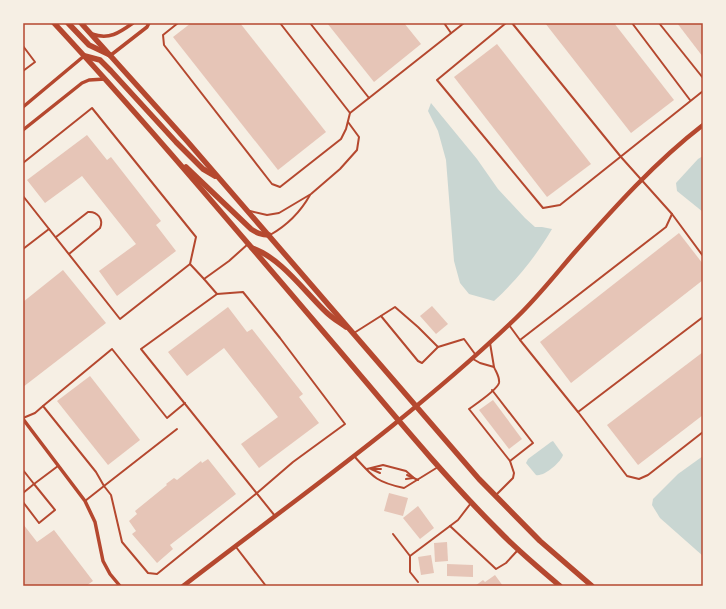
<svg xmlns="http://www.w3.org/2000/svg" width="726" height="609" font-family="'Roboto Condensed',sans-serif">
<rect width="100%" height="100%" fill="#f6efe4"/>
<!-- water -->
<g fill="#c9d6d2">
<path d="M431,103l46,56 21,30 27,29 10,9h7l10,2c-15,26 -36,52 -58,72l-25,-7 -9,-11 -6,-22 -8,-101 -8,-29 -10,-20z"/>
<path d="M703,156v56l-26,-21 -1,-8 22,-24z"/>
<path d="M553,441l10,14c-2,7 -19,22 -27,20l-10,-12 2,-4 23,-17z"/>
<path d="M703,456v100l-43,-38 -8,-13 1,-6 25,-25z"/>
</g>
<!-- building -->
<g fill="#e6c5b7">
<path d="M191,23h49l86,109 -48,38 -105,-133z"/>
<path d="M327,23h77l17,21 -47,38z"/>
<path d="M545,23h69l60,77 -43,33z"/>
<path d="M677,23h26v34z"/>
<path d="M497,44l94,120 -44,33 -93,-120z"/>
<path d="M87,135l20,25 4,-3 50,64 -5,4 20,26 -59,45 -18,-25 37,-27 -54,-68 -37,27 -18,-23z"/>
<path d="M679,233l24,31v16l-132,103 -31,-41z"/>
<path d="M63,270l43,53 -83,64v-85z"/>
<path d="M432,306l16,18 -12,10 -16,-18z"/>
<path d="M228,307l19,25 5,-3 51,65 -4,3 20,26 -60,45 -18,-24 37,-27 -54,-69 -37,28 -19,-24z"/>
<path d="M703,352v63l-65,50 -31,-40z"/>
<path d="M90,376l50,64 -32,25 -51,-64z"/>
<path d="M493,400l29,39 -13,10 -30,-39z"/>
<path d="M208,459l28,35 -66,51 3,4 -16,14 -25,-29 4,-3 -7,-10 8,-7 -2,-3 32,-26 -1,-1 8,-6 3,2 24,-19 1,2z"/>
<path d="M389,493l19,5 -5,18 -19,-5z"/>
<path d="M418,506l16,22 -14,11 -17,-21z"/>
<path d="M23,524l14,18 17,-12 39,51 -7,5h-63z"/>
<path d="M447,542l1,19 -13,1 -1,-19z"/>
<path d="M431,555l3,18 -13,2 -3,-18z"/>
<path d="M447,564l26,1v12l-26,-1z"/>
<path d="M495,575l8,11h-28l8,-6 2,2z"/>
</g>
<g fill="none" stroke-linecap="round" stroke-linejoin="round">
<!-- service -->
<g stroke="#b5482f" stroke-width="2">
<path d="M178,23l-15,12 1,10 108,139 8,3 61,-48 5,-10 4,-16"/>
<path d="M280,23l70,90 114,-90"/>
<path d="M310,23l59,75"/>
<path d="M444,23l7,10"/>
<path d="M506,23l-69,57 106,128 17,-3 143,-114"/>
<path d="M512,23l109,134 51,57 31,42"/>
<path d="M632,23l58,77"/>
<path d="M659,23l44,55"/>
<path d="M23,46l12,16 -12,9"/>
<path d="M23,163l69,-55 104,129 -6,27 14,15"/>
<path d="M23,196l97,123 70,-55"/>
<path d="M250,211l17,4 12,-2 32,-19 29,-25 17,-19 2,-13 -11,-15"/>
<path d="M270,235c16,-9 31,-24 40,-40"/>
<path d="M56,237l32,-25c9,-1 16,7 12,16l-31,26"/>
<path d="M248,244l-19,17 -25,18 13,15 -76,55 134,167"/>
<path d="M23,249l26,-20"/>
<path d="M381,316l37,45 4,2 16,-16"/>
<path d="M703,317l-125,95 49,64 12,3 9,-4 55,-43"/>
<path d="M509,325l11,15"/>
<path d="M354,333l41,-26 23,20 20,20 26,-8 11,15"/>
<path d="M473,359l7,4 14,4 -4,-24"/>
<path d="M494,367c2,5 6,10 5,16 -2,7 -23,21 -30,26l41,52 4,12 -1,5 -17,17"/>
<path d="M492,390l41,53 -23,18"/>
<path d="M578,412l-58,-72 146,-113 6,-13"/>
<path d="M23,418l12,-5 8,-7"/>
<path d="M177,429l-73,57 -8,-14 -53,-66 69,-57 55,69 18,-15"/>
<path d="M354,456c19,21 22,26 50,32l34,-21"/>
<path d="M367,469l16,-4 23,6 8,7"/>
<path d="M23,470l11,14 24,-18"/>
<path d="M380,473l-9,-4h10"/>
<path d="M407,475l11,5"/>
<path d="M406,479l7,-1"/>
<path d="M23,493l11,-9 21,26 -16,13 -16,-21"/>
<path d="M85,501l19,-15 7,9 11,47 26,31 9,1 100,-81 36,-31 52,-38 -65,-86 -37,-46 -26,2"/>
<path d="M450,526l46,43 10,-6 11,-12"/>
<path d="M393,534l17,22 48,-36 13,-17"/>
<path d="M236,547l30,39"/>
<path d="M410,556v16l8,10"/>
<path d="M284,586h1"/>
</g>
<!-- minor -->
<g stroke="#b5482f" stroke-width="3.5">
<path d="M92,34c17,6 27,-1 41,-11"/>
<path d="M111,55l36,-28 2,-4"/>
<path d="M23,107l61,-51"/>
<path d="M23,130l59,-47 7,-3 16,-1"/>
<path d="M23,419l62,82 10,21 8,39 7,13 10,12"/>
</g>
<!-- tertiary -->
<path stroke="#b5482f" stroke-width="4.5" d="M183,586c113,-87 230,-169 333,-268 21,-20 39,-43 58,-65 40,-45 81,-91 129,-128"/>
<!-- primary -->
<g stroke="#b5482f" stroke-width="5.5">
<path d="M54,23c100,108 194,221 290,333 50,59 99,119 154,174 19,20 41,38 62,56"/>
<path d="M68,23l21,22 21,10"/>
<path d="M81,23l106,118 292,338 61,62 52,45"/>
<path d="M85,56l15,4 11,11 65,71 27,27 12,7"/>
<path d="M186,167l65,62c6,4 10,6 18,6"/>
<path d="M252,248c29,10 52,43 74,64 6,6 13,10 20,15"/>
</g>
</g>
<!-- border -->
<rect width="726" height="609" fill="none" stroke="#f6efe4" stroke-width="48"/>
<rect x="24" y="24" width="678" height="561" fill="none" stroke="#b5482f" stroke-width="1.5"/>
</svg>
